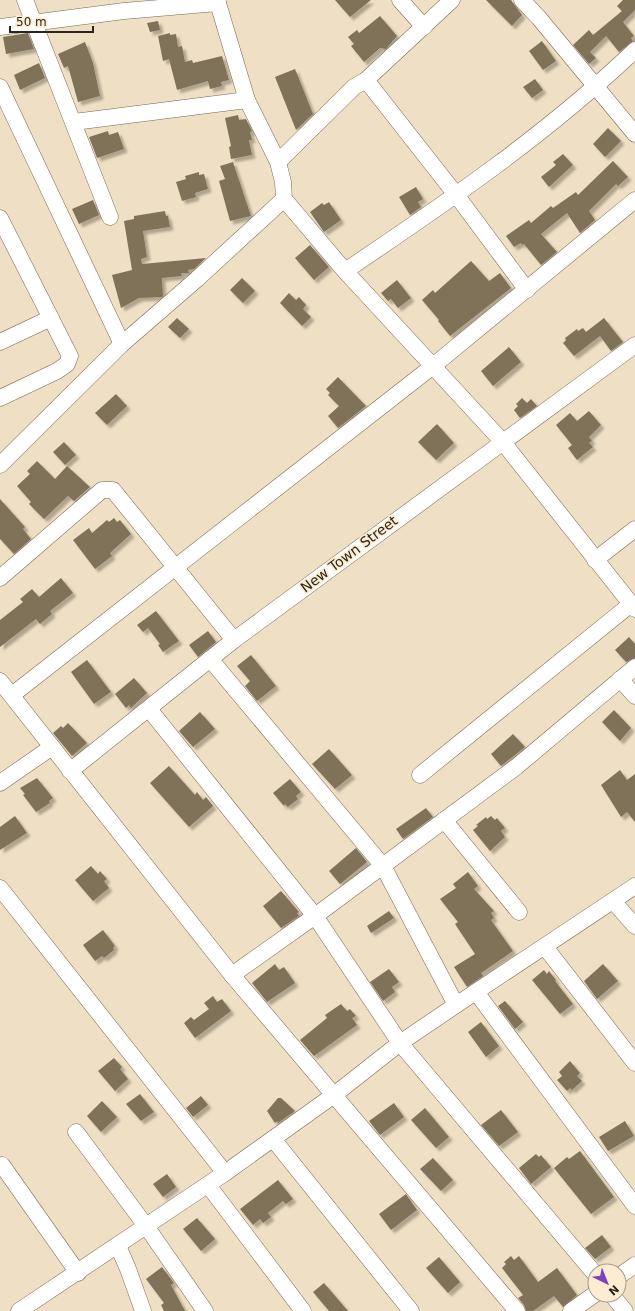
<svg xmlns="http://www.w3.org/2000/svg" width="635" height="1311" font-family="'DejaVu Sans',sans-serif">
<defs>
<filter id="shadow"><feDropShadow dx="3.5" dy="3.5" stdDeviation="1" flood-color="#0004"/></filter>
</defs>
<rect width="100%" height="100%" fill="#efdfc4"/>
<!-- building -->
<g fill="#807259" filter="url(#shadow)">
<path d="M335,0h36l-21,17z"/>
<path d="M486,0h25l11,15 -10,11z"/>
<path d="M623,0h12v10l-12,12 11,14 -3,2 2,3 -14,11 -13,-16 -16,16 6,6 -7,6 -16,-19 16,-15 4,5 29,-24 -5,-5z"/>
<path d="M380,16l17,20 -11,13 -6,-1 -16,14 -13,-16 3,-2 -6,-7 9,-7 2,3z"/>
<path d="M158,21l2,9 -10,2 -3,-9z"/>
<path d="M28,33l6,16 -28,5 -3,-17z"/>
<path d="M170,33v2l6,-1 2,13 4,-1 3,16 7,-2 1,3 29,-7 7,24 -8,2 1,4 -12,3 -2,-8 -31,9 -8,-31 -6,2 -5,-25z"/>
<path d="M542,41l14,20 -13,9 -14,-19z"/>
<path d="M85,42l8,21 7,33 -22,6 -10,-36 -4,2 -6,-14z"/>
<path d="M39,63l6,15 -25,12 -6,-15z"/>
<path d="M295,69l18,45 -17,16 -21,-53z"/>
<path d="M535,79l8,11 -11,8 -9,-11z"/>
<path d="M238,115l1,5 7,-1 6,12 -2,1 2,8h-3l3,15 -21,4 -2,-12 2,-1 -6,-28z"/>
<path d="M608,128l13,13 -16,16 -12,-13z"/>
<path d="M108,131l1,4 9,-3 6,17 -27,9 -8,-21z"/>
<path d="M563,154l10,11 -24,22 -8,-10 15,-12 -3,-3z"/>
<path d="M613,161l15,16 -10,9 -2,-2 -27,27 6,9 -15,13 -13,-20 -26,21 16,18 -16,13 -17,-21 -2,1 -1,-2 -7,4 -8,-11 23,-16 2,3 20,-17 2,2 23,-16 2,3z"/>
<path d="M233,162l18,54 -21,5 -11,-40 6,-2 -5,-13z"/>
<path d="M199,172v3l5,-1 4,15 -13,4 1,4 -14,4 -6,-19 10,-3 -1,-3z"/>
<path d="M416,187l7,12 -5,3 3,5 -11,8 -11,-18z"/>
<path d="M93,200l6,15 -20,9 -7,-15z"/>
<path d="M329,202l12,18 -17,12 -14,-20 12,-9 2,2z"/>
<path d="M165,211l1,5h2l2,11 -27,4 4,26 -6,2 1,5 64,-6 -12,11 -6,1 1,3h-8l1,3 -20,2 1,18 -1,1 -23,1 -18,10 -9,-33 20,-5 -8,-49 10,-2v-3z"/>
<path d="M310,245l19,22 -15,13 -19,-22z"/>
<path d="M471,261l18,20 11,-8 11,15 -61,48 -12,-15 1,-1 -17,-20 11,-10 2,3z"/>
<path d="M242,278l13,13 -12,12 -13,-13z"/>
<path d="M397,280l14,18 -13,10 -7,-9 -3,2 -7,-8z"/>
<path d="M289,293l7,7 3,-3 7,8 -3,4 8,8 -9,9 -22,-23z"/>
<path d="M177,318l12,11 -9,9 -12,-11z"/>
<path d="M604,318l19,24 -12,9 -11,-15 -26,20 -11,-13 3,-3 -1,-2 12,-9 1,2 5,-3 3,4z"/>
<path d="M509,347l12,15 -28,24 -12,-15z"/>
<path d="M338,377l28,29 -28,22 -10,-12 11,-10 -11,-11 2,-2 -4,-4z"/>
<path d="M116,394l11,12 -20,19 -12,-12z"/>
<path d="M522,398l5,5 4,-4 6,7 -17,12 -6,-8 4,-4 -2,-2z"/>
<path d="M589,411l12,14 -12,12 3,4 -3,2 4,4 -16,13 -9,-12 4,-3 -16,-20 14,-12 7,8z"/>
<path d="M437,424l17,19 -18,17 -18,-18z"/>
<path d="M64,442l12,13 -11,10 -12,-13z"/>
<path d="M37,461l18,18 12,-13 23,21 -16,14 -6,-5 -24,23 -15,-15 2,-2 -14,-16 13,-12 -3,-3z"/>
<path d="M0,499l25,28 -2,2 8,10 -17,15 -14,-15z"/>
<path d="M114,518l3,4 3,-2 11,14 -21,19 2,3 -17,13 -22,-29 16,-12 3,5 15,-13 2,2z"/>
<path d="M61,578l12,15 -23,18 2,3 -12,10 -4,-5 -36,28v-27l23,-18 -3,-3 12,-10 7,8z"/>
<path d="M156,611l23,30 -16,11 -5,-7 2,-1 -12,-16 -5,4 -6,-7z"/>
<path d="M208,631l8,11 -18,15 -9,-12z"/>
<path d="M629,637l6,7v14l-9,4 -11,-12z"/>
<path d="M251,655l25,31 -19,15 -12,-15 5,-5 -13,-15z"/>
<path d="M87,660l24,32 -17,12 -23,-32z"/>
<path d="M134,678l13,15 -16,15 -2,-3 -3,3 -11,-14z"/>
<path d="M614,710l17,18 -11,13 -18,-19z"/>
<path d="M200,712l15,17 -22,18 -14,-16z"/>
<path d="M68,723l19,20 -15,13 -19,-23 8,-7 2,2z"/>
<path d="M513,734l12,13 -24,19 -10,-12z"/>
<path d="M329,749l23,26 -17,14 -23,-25z"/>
<path d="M169,766l26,29 2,-3 6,8 3,-3 7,9 -24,21 -39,-44z"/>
<path d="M620,770l7,10 8,-6v48l-8,-10 -6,5 -20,-32z"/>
<path d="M37,778l16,20 -4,3 1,2 -14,9 -13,-17 2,-1 -5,-6z"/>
<path d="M290,779l11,13 -5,4 2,3 -10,8 -3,-3 -1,2 -11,-13z"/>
<path d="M426,808l7,9 -30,22 -7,-10z"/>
<path d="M15,816l12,17 -27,17v-23z"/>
<path d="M491,816l4,4 2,-2 8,10 -4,3 4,6 -15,14 -17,-21 5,-4 -2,-1 10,-8 1,2z"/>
<path d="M356,848l11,14 -27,22 -11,-13z"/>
<path d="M91,866l7,8 2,-3 7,8 -3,2 5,7 -16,13 -18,-21z"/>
<path d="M468,872l10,14 -4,3 20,22 -3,2 3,5 -3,2 22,31 -32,22 2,3 -16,11 -13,-20 21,-13 -20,-30 3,-2 -18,-23 16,-11 -3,-4z"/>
<path d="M281,891l18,21 -2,1 2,3 -18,12 -18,-22z"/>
<path d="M389,911l5,7 -23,15 -4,-7z"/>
<path d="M103,930l12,16 -2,2 1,2 -10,8 -2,-2 -7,5 -12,-16z"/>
<path d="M275,964l4,6 5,-3 11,16 -28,19 -15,-19z"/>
<path d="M603,964l15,17 -21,18 -13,-18z"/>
<path d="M389,969l10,13 -7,5 3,5 -12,9 -13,-19z"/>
<path d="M544,970l3,4 2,-3 7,9 -1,1 18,23 -13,10 -28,-34z"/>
<path d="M213,996l4,6 5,-3 9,12 -36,27 -11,-15 7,-6 3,3 15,-11 -5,-6z"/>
<path d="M505,1001l18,21 -8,7 -17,-23z"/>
<path d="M341,1004l6,7 3,-2 6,7 -4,2 5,7 -43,31 -14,-16 27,-22 -2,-3z"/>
<path d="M481,1022l18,24 -13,11 -18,-25z"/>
<path d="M114,1058l8,9 -2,2 8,10 -13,12 -17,-20z"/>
<path d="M570,1061l10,12 -3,3 5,5 -10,9 -2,-2 -3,3 -10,-11 5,-4 -3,-4z"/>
<path d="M140,1094l14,18 -13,9 -15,-17z"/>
<path d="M201,1096l7,9 -15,12 -7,-9z"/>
<path d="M278,1098h3l14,13 -17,12 -1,-2 -2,2 -8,-12z"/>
<path d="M102,1101l15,16 -16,15 -14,-16z"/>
<path d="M394,1103l10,14 -24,18 -11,-14z"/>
<path d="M425,1108l24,29 -13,11 -25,-28z"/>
<path d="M501,1110l17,22 -19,14 -18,-21z"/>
<path d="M625,1121l9,15 -26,15 -9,-14z"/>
<path d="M580,1151l34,46 -23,17 -37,-46 13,-11 2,2z"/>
<path d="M536,1154l3,3 2,-2 10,12 -20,17 -12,-16z"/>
<path d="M433,1158l20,22 -12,11 -21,-22z"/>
<path d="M167,1174l9,13 -13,10 -10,-13z"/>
<path d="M278,1180l15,19 -7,5 -3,-3 -15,12 3,4 -8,6 -3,-4 -7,6 -13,-16z"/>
<path d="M406,1194l11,16 -26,20 -12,-16z"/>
<path d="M197,1218l18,21 -14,12 -18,-22z"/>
<path d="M602,1235l9,12 -16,12 -10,-11z"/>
<path d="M511,1256l3,4 5,-4 19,26 19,-14 20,27 -14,12 -9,-11 -21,15h-7l-2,-6 -6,-7 5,-3 -21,-27 4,-4 -2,-2z"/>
<path d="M439,1257l21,25 -12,11 -22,-25z"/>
<path d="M162,1267l12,16 -3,2 14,26h-21l-3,-6 3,-2 -18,-24z"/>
<path d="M324,1283l24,28h-19l-16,-19z"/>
</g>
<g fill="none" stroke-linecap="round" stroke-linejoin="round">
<!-- minor casing -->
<g stroke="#776951" stroke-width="17">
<g id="minor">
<path d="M25,0l85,217"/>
<path d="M217,0l30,100 31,62 5,20 1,17 61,72 157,170 133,168"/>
<path d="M400,0l24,27"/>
<path d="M522,0l17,18 96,116"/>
<path d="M0,27l124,-16 94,-8"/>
<path d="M366,80l91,116 70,94"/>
<path d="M0,87l122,257"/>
<path d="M74,122l173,-22"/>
<path d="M278,162l76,-75 12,-7 86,-80"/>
<path d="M0,218l70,138 -3,8 -10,7 -57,27"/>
<path d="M345,271c101,-68 202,-137 290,-221"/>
<path d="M0,342l51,-24"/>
<path d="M0,465l122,-121 75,-65 87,-80"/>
<path d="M595,560l40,-31"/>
<path d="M0,578l102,-88h11l121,150"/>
<path d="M210,659l173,207 73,139"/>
<path d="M620,679l15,17"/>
<path d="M0,681l232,294 285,336"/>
<path d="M12,695l421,-329 202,-166"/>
<path d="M149,709l166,207 85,127 195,231"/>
<path d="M70,771l164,-131 401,-295"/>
<path d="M420,775l211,-171"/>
<path d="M0,783l52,-36"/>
<path d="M444,820l75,92"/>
<path d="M0,888l225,285"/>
<path d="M613,901l22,25"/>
<path d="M545,947l90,116"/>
<path d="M232,975l83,-59 201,-149 119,-100"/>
<path d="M476,992l159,214"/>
<path d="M76,1132l70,94 59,85"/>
<path d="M273,1139l138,172"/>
<path d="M2,1165l76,108"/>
<path d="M208,1185l95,126"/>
<path d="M118,1246l10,23 15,42"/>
<path d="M619,1276l16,-11"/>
<path d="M612,1295l13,16"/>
<path d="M19,1311l206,-138 109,-78 66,-52 56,-38 179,-119"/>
<path d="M571,1311l24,-17"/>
</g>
</g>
<!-- minor -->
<use href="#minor" stroke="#fff" stroke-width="16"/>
</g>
<g text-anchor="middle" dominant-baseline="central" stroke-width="3.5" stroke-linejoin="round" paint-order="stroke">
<!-- street labels -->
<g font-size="14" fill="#2b251a" stroke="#fcecd1">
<text transform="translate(349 554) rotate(-37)">New Town Street</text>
</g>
</g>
<!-- north arrow -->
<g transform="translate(607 1283) rotate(137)"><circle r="19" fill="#fcecd1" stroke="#a89c88"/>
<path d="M0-3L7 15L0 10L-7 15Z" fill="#7c42b8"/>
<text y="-6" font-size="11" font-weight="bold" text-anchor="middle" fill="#2b251a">N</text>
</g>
<!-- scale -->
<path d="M10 26v6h83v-6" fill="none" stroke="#2b251a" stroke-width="2"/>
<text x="16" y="26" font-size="12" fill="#2b251a" stroke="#fcecd1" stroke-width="3" paint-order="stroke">50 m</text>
</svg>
